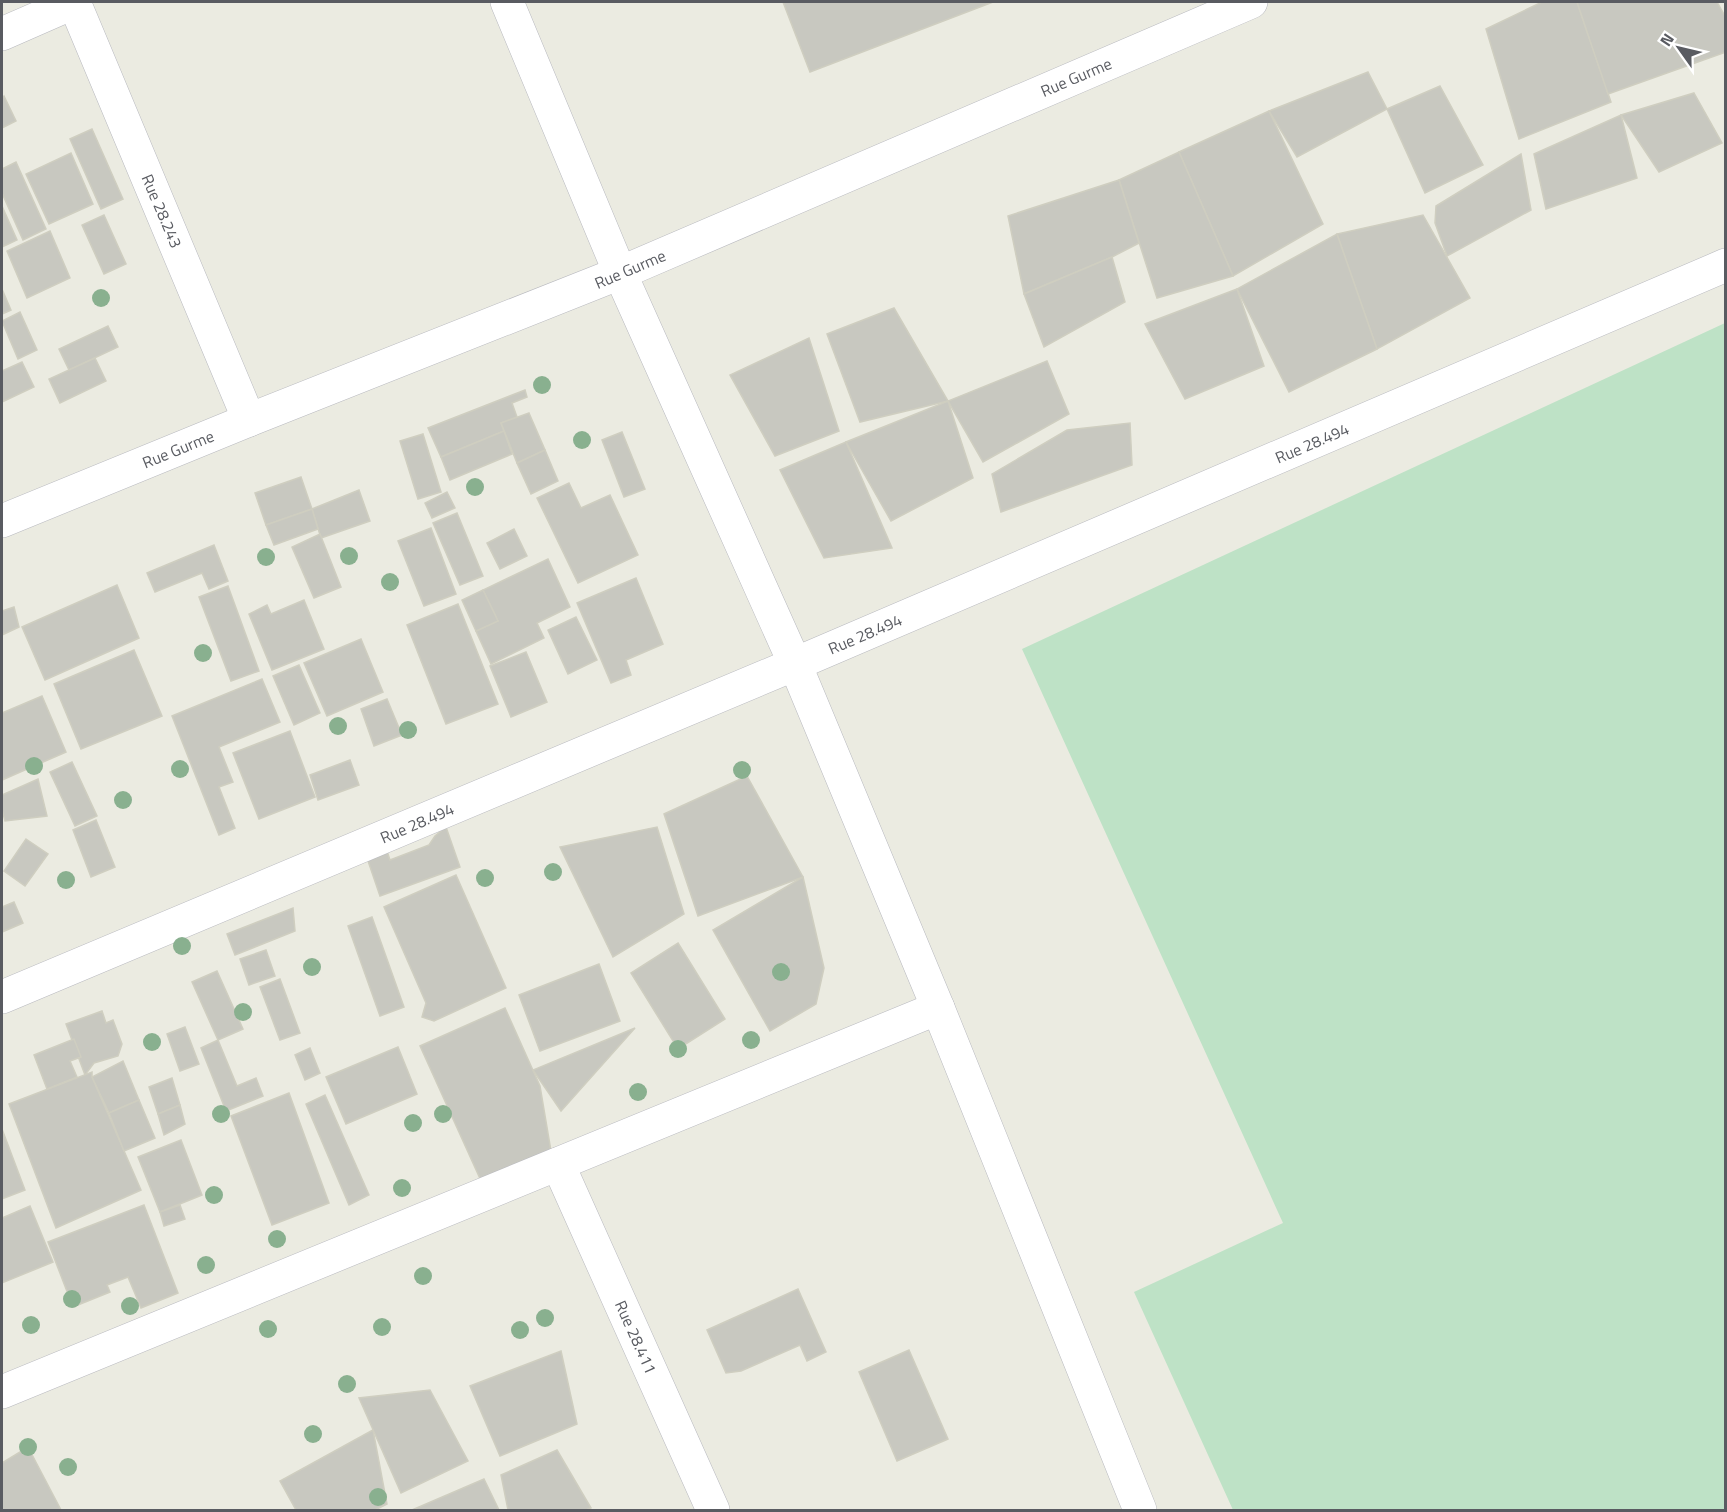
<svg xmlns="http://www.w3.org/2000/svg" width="1727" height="1512" font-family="'Titillium Web',sans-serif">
<rect width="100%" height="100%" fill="#ebebe1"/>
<!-- green -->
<path fill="#bee2c6" d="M1725,323v1187h-492l-99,-218 149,-69 -261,-574z"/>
<!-- building -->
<g fill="#c8c8c0" stroke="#cfcec0" stroke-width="1.5">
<path d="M783,2h210l-183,70z"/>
<path d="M1542,2h35l34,100 -92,37 -33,-110z"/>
<path d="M1577,2h140l9,16v34l-118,42z"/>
<path d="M1368,72l19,37 -90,48 -28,-46z"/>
<path d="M1440,86l43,79 -58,28 -38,-84z"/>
<path d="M1694,93l28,50 -63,29 -38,-57z"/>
<path d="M4,96l12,25 -14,7v-30z"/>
<path d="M1269,111l54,113 -90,52 -54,-124z"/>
<path d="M1621,115l16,63 -91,31 -12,-55z"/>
<path d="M92,129l31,70 -22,10 -31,-70z"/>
<path d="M1179,152l54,124 -76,22 -38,-118z"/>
<path d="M71,153l22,51 -44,20 -23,-50z"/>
<path d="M1521,154l10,56 -84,46 -12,-33 1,-17z"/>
<path d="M16,162l30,67 -23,11 -21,-47v-24z"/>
<path d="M1119,180l20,63 -27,14 -88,37 -16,-78z"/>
<path d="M2,206l15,34 -15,7z"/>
<path d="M104,215l22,49 -22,10 -22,-49z"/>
<path d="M1423,215l47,83 -93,51 -40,-115z"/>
<path d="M50,231l20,47 -43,20 -20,-47z"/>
<path d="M1337,234l40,115 -88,43 -52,-103z"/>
<path d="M1112,257l13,45 -81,45 -20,-53z"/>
<path d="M2,289l9,21 -9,4z"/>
<path d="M1237,289l27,77 -79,33 -40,-75z"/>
<path d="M894,308l54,93 -88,21 -33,-88z"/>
<path d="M20,312l17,38 -19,9 -16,-38z"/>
<path d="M108,326l10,21 -49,23 -10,-21z"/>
<path d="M809,338l30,93 -64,25 -45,-81z"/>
<path d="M95,358l11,23 -46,22 -11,-24z"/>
<path d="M1047,361l22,53 -86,48 -35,-61z"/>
<path d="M22,362l12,25 -32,15v-31z"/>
<path d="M525,390l2,7 -15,6 5,14 -16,6 3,8 -63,26 -13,-29z"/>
<path d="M948,401l25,77 -82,43 -45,-79z"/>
<path d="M529,413l16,37 -28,13 -16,-40z"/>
<path d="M1130,423l2,42 -131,47 -9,-38 75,-44z"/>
<path d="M504,431l8,23 -62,26 -9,-23z"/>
<path d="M622,432l23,57 -21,8 -22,-57z"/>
<path d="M423,434l18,58 -23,7 -18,-58z"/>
<path d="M846,442l46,106 -68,10 -44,-88z"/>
<path d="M545,450l13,31 -27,13 -14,-31z"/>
<path d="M301,477l11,32 -46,16 -11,-32z"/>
<path d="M569,483l12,25 29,-13 28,60 -60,28 -41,-85z"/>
<path d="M359,490l11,31 -49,17 -9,-29z"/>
<path d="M447,492l8,16 -23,10 -7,-15z"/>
<path d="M312,509l6,20 -44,16 -8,-20z"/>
<path d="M457,513l26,63 -23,9 -27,-62z"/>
<path d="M431,528l25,66 -32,12 -26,-65z"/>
<path d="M514,529l13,27 -27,13 -13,-26z"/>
<path d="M320,534l21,53 -27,11 -22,-51z"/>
<path d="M214,545l14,36 -19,8 -7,-16 -47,19 -8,-19z"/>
<path d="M548,559l22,48 -33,16 7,15 -53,26 -15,-33 22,-10 -15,-31z"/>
<path d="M636,578l27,66 -37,16 5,15 -20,8 -34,-80z"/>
<path d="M117,585l22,53 -94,42 -23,-53z"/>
<path d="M228,586l31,85 -28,10 -32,-84z"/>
<path d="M483,590l15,31 -22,10 -14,-31z"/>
<path d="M304,600l20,49 -52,21 -23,-56 18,-9 4,9z"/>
<path d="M458,604l40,100 -52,20 -39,-99z"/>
<path d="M14,607l5,20 -17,8v-24z"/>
<path d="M576,617l21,43 -29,14 -20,-44z"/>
<path d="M361,639l22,53 -56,24 -23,-53z"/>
<path d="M134,650l28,66 -81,33 -27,-65z"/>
<path d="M526,652l21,50 -36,15 -21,-51z"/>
<path d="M299,665l21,48 -26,12 -21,-49z"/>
<path d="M262,679l18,43 -61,25 14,35 -14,5 16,41 -16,7 -47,-119z"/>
<path d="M42,696l24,56 -64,28v-67z"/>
<path d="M387,699l15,36 -28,11 -13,-37z"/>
<path d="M290,731l25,66 -56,22 -26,-66z"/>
<path d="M350,760l9,25 -41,15 -8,-25z"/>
<path d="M72,762l25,54 -22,10 -25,-54z"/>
<path d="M747,776l56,101 -105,39 -34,-102z"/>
<path d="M38,779l9,37 -42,5 -3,-11v-15z"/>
<path d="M96,820l19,47 -24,10 -18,-47z"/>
<path d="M446,827l14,40 -80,29 -13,-38 20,-7 3,9 39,-15 6,-9z"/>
<path d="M657,827l27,87 -71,43 -53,-110z"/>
<path d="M26,839l22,15 -23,32 -21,-15z"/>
<path d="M456,875l50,113 -72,33 -12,-4 4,-14 -42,-96z"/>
<path d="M803,877l21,91 -8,36 -46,27 -57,-101z"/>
<path d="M14,902l9,21 -21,9v-25z"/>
<path d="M293,908l2,23 -60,24 -8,-21z"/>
<path d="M372,917l32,90 -24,9 -32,-90z"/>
<path d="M678,943l47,76 -47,30 -47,-76z"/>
<path d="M266,950l9,26 -26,9 -9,-26z"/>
<path d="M599,964l21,57 -80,30 -21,-56z"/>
<path d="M217,971l26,58 -25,11 -26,-58z"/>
<path d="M280,979l20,54 -20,7 -20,-53z"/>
<path d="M505,1008l35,78 11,65 -69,32 -62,-137z"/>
<path d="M102,1011l4,12 7,-3 9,24 -4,12 -24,7 -9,12 -19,-51z"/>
<path d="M185,1027l14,37 -19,7 -13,-37z"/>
<path d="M635,1028l-74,83 -28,-41z"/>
<path d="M74,1039l7,18 -11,4 7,16 -30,12 -13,-34z"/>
<path d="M218,1040l19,46 19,-8 7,18 -37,15 -25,-63z"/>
<path d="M398,1047l19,47 -71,30 -20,-47z"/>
<path d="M310,1048l10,25 -15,7 -10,-25z"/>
<path d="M123,1061l16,39 -30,13 -17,-36z"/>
<path d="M92,1072v5l49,113 -85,38 -47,-124z"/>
<path d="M172,1078l8,27 -22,9 -9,-27z"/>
<path d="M289,1093l40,110 -57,22 -41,-109z"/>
<path d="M325,1095l44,100 -20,10 -43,-101z"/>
<path d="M139,1100l16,38 -31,13 -15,-38z"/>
<path d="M180,1105l5,19 -21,11 -6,-21z"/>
<path d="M2,1129l23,61 -23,9z"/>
<path d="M181,1140l21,55 -42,17 -22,-55z"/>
<path d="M144,1205l34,88 -37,15 -13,-31 -21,8 3,7 -37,15 -25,-65z"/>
<path d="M180,1205l5,14 -21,7 -4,-14z"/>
<path d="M30,1206l23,56 -51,21v-65z"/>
<path d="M798,1289l28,63 -19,9 -7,-16 -59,26 -15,2 -19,-43z"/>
<path d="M909,1350l39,89 -51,22 -38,-89z"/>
<path d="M561,1351l16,73 -77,32 -30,-70z"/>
<path d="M430,1390l38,71 -67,32 -42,-95z"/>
<path d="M373,1430l14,74 -12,6h-79l-16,-29z"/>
<path d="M28,1447l33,63h-59v-47z"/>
<path d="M557,1450l34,58 -5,2h-78l-7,-35z"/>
<path d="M484,1479l15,31h-87z"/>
</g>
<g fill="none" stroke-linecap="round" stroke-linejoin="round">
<!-- street casing -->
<g stroke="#b8b9bf" stroke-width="34">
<g id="street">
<path d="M74,2l175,418"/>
<path d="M507,2l113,271 175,391 143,344 202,502"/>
<path d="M2,34l73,-32"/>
<path d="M2,521l247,-101 371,-147 631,-271"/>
<path d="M2,997l793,-333 931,-399"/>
<path d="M558,1164l155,346"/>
<path d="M2,1392l936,-384"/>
</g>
</g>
<!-- street -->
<use href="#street" stroke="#fff" stroke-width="33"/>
</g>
<!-- trees -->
<g fill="#89b08f">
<circle cx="101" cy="298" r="9"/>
<circle cx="542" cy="385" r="9"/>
<circle cx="582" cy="440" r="9"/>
<circle cx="475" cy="487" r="9"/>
<circle cx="349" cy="556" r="9"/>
<circle cx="266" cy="557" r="9"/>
<circle cx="390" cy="582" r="9"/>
<circle cx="203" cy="653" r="9"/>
<circle cx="338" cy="726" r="9"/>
<circle cx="408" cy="730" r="9"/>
<circle cx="34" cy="766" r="9"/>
<circle cx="180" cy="769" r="9"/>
<circle cx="742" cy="770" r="9"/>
<circle cx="123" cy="800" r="9"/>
<circle cx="553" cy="872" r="9"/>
<circle cx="485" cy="878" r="9"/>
<circle cx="66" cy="880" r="9"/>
<circle cx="182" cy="946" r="9"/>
<circle cx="312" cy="967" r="9"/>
<circle cx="781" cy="972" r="9"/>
<circle cx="243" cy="1012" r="9"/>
<circle cx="751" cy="1040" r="9"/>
<circle cx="152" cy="1042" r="9"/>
<circle cx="678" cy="1049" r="9"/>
<circle cx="638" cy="1092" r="9"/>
<circle cx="221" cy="1114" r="9"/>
<circle cx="443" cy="1114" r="9"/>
<circle cx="413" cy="1123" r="9"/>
<circle cx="402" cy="1188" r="9"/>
<circle cx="214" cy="1195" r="9"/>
<circle cx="277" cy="1239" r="9"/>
<circle cx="206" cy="1265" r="9"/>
<circle cx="423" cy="1276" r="9"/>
<circle cx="72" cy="1299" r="9"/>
<circle cx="130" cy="1306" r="9"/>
<circle cx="545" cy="1318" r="9"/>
<circle cx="31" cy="1325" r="9"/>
<circle cx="382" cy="1327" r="9"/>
<circle cx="268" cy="1329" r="9"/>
<circle cx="520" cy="1330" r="9"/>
<circle cx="347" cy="1384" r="9"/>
<circle cx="313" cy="1434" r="9"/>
<circle cx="28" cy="1447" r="9"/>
<circle cx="68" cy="1467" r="9"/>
<circle cx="378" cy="1497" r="9"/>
</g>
<g text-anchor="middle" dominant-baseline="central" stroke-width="5" stroke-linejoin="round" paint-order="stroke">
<!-- street labels -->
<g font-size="16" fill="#595b61" stroke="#fff">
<text transform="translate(1076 77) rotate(-23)">Rue Gurme</text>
<text transform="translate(162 211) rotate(67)">Rue 28.243</text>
<text transform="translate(630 269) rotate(-23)">Rue Gurme</text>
<text transform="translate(1312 443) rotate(-23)">Rue 28.494</text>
<text transform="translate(178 449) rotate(-22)">Rue Gurme</text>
<text transform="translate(865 634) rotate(-23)">Rue 28.494</text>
<text transform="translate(417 823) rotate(-23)">Rue 28.494</text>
<text transform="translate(636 1337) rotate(66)">Rue 28.411</text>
</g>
</g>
<!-- border -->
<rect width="1727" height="1512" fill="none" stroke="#595b61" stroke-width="6"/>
<!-- north arrow -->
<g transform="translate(1679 48) rotate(304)" stroke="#ffffff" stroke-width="4.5" paint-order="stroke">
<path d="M0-4.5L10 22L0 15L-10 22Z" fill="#595b61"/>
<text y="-9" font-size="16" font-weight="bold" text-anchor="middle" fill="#595b61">N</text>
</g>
</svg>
